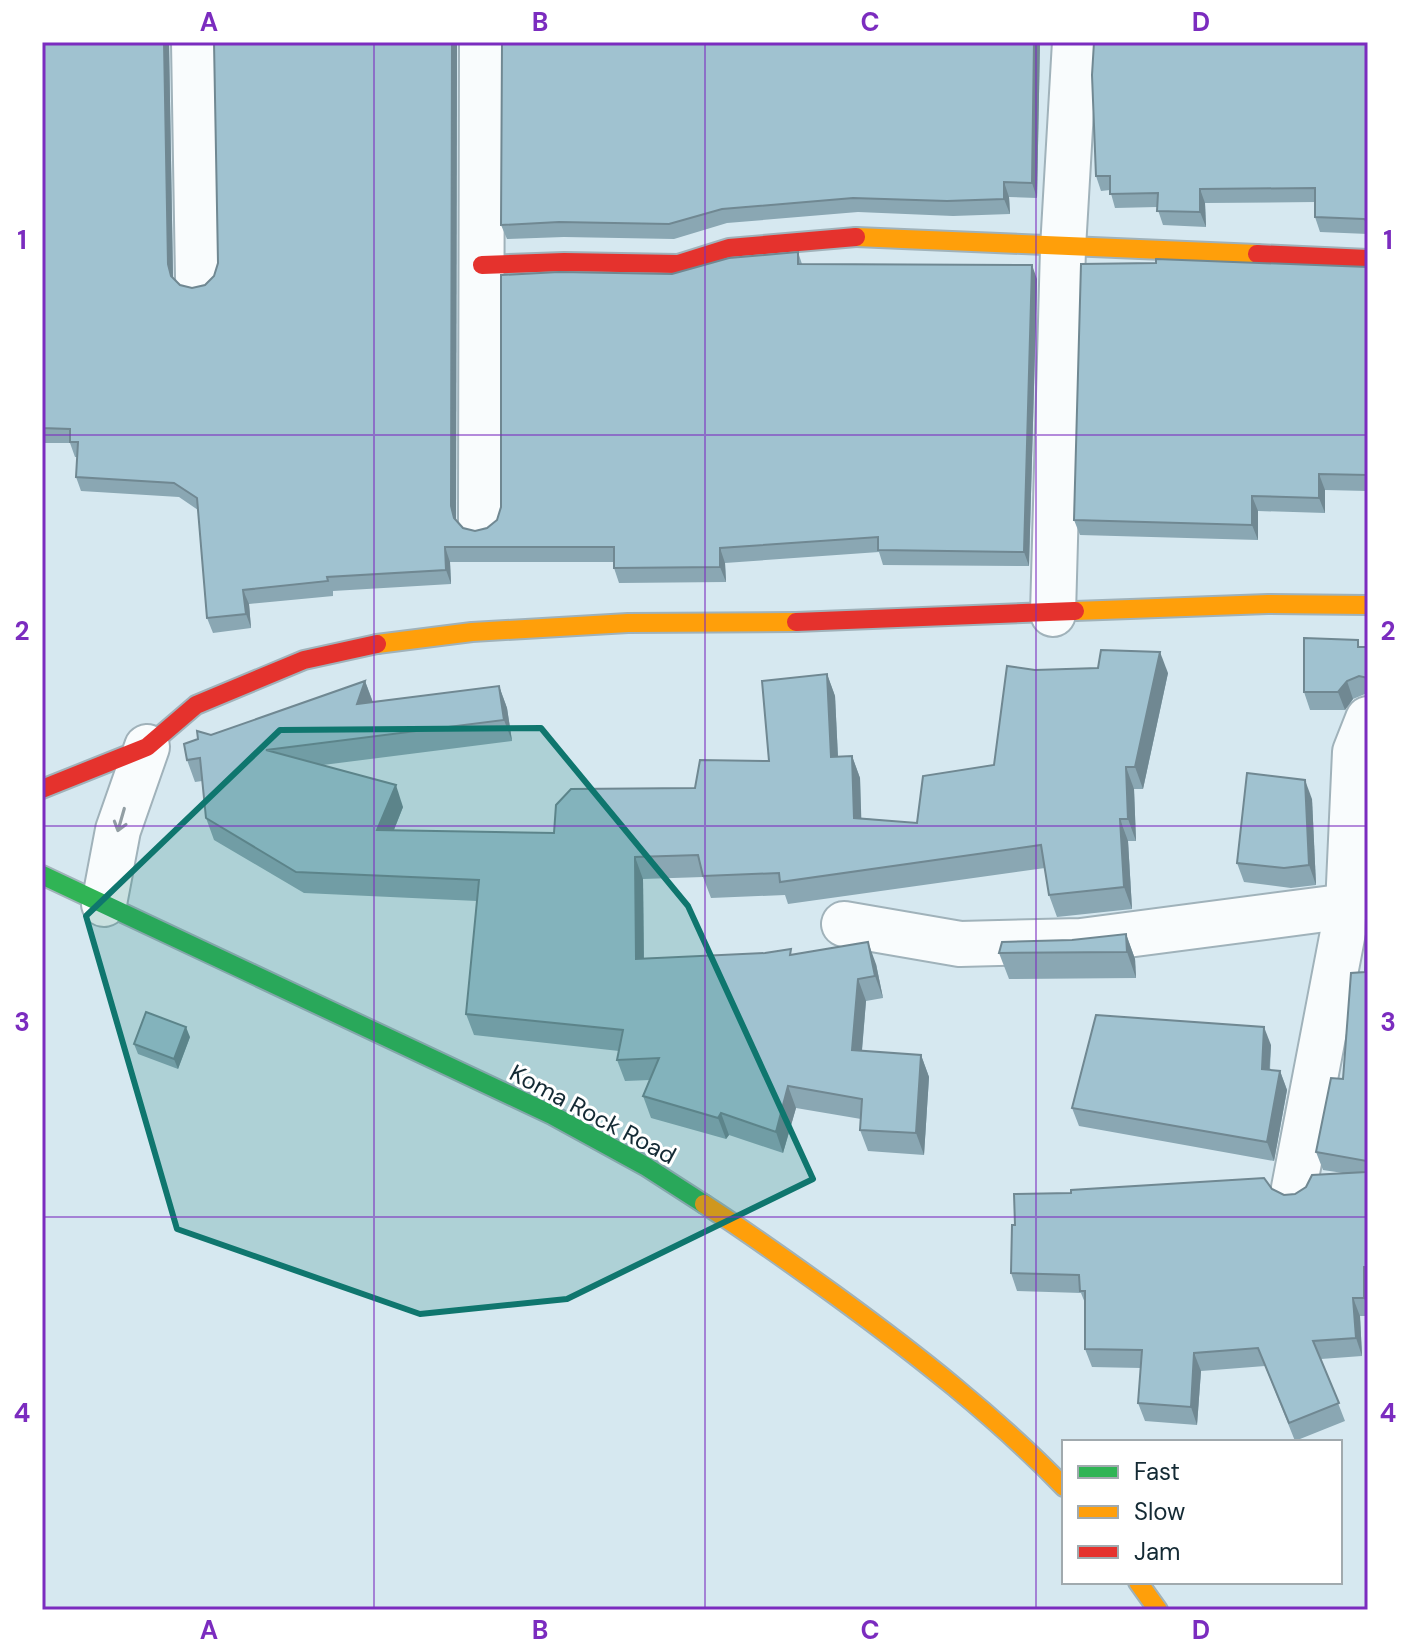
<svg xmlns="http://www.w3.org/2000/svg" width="1410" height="1652" font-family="'DM Sans',sans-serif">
<rect width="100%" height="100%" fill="#d6e8f0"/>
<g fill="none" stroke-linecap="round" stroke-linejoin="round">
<!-- street casing -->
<g stroke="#a0b2ba" stroke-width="48">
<g id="street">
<path d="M194,42l4,236"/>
<path d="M481,521l1,-479"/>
<path d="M1053,614l10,-366 12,-206"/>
<path d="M104,904l14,-74 29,-83"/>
<path d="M844,924l116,20 121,-3 267,-35"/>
<path d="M1294,1188l54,-282 7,-154 13,-33"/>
</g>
</g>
<!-- fast casing -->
<g stroke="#a0b2ba" stroke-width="22">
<path id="fast" d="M42,875l510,240 93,51 59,38"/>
</g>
<!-- slow casing -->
<g stroke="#a0b2ba" stroke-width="22">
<g id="slow">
<path d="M856,237l401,17"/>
<path d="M1075,611l193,-7 100,1"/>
<path d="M377,644l95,-12 156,-9 168,-1"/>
<path d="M704,1204c45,29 88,60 131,91 81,59 159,120 229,192"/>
<path d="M1138,1582l20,28"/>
</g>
</g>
<!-- jam casing -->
<g stroke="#a0b2ba" stroke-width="22">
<g id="jam">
<path d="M1257,254l111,5"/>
<path d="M482,265l82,-3 114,2 51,-16 127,-11"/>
<path d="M796,622l279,-11"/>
<path d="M42,789l105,-42 49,-42 108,-45 73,-16"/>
</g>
</g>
<!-- street -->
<use href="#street" stroke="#f9fcfd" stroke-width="44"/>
<!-- fast -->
<use href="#fast" stroke="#30b455" stroke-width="18"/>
<!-- slow -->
<use href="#slow" stroke="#ff9f0a" stroke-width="18"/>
<!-- jam -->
<use href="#jam" stroke="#e5322d" stroke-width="18"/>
</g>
<!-- wall -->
<g fill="#8aa7b3">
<path d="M42,42h127l4,236 7,7 12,3 13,-3 9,-9 4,-13 -4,-221h243l-1,479 7,7 12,3 12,-3 10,-8 175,-246 126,-22 4,12 235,15 -8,287 -146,-1 -4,-13 -154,11 1,19 -107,1 -5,-15v-6h-164l1,22 -118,7v5l-84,8 2,24 -38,5 -6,-15 -9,-108 -19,-13 -98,-6 -5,-14 1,-20h-2l-5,-14h-28z"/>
<path d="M1040,42l-3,156 -28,-1 1,17 -57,2 -95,-4 -131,11 -53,16 -110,-2 -57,2 -6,-14z"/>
<path d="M1368,42v192l-48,-2 -5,-15v-15l-110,1 1,24 -43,-2 -6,-18 -42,1 -5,-18 -9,1 -5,-15z"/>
<path d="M1368,267v224l-43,-1v23l-67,-2v29l-178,-5 -6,-15z"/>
<path d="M1360,647h8v48l-3,-1 -12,5 -8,11h-35l-6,-18z"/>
<path d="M1035,670l133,3 -25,116h-9l2,52h-8l4,68 -75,8 -8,-22 -4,-27 -257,36 -3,-9 -74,3 -8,-21 -60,2 1,79 149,-3 83,9 7,34 -17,3 -4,50 59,4 8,22 -5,78 -56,-4 -8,-21 1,-11 -65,-11 -13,45 -54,-18 -3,4 -75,-21 -8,-22 7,-16 -25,1 -8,-21 2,-9 -145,-16 -8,-21 11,-113 -173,-8 -90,-53 -8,-22 -4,-37 -7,1 -8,-22 178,-79 8,21 126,-16 8,22 5,33 -189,24 80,42 -9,23 160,3 141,-45 74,-27 58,-87 8,22 3,61 14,-1 8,22 1,40 56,5 77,-58z"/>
<path d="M1312,799l4,86 -25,3 -47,-6 -7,-19z"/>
<path d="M1368,917v399h-8l2,40 -41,3 24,62 -50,20 -30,-75 -64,5 -4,54 -52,-4 -7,-18 3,-35 -49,-1 -7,-18v-46l-4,-10 -64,-2 -6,-18 261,-84 12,6 11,-1 48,-21 -20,-3 -7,-18 27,-73 22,-107z"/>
<path d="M1126,934l9,25 1,19 -127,1 -10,-26 73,-13z"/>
<path d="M190,1037l-12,32 -40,-15 -4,-10z"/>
<path d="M1271,1045l-1,25 10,1 7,19 -13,71 -195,-35 -7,-18z"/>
</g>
<!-- shaded-wall -->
<g fill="#708892">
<path d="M164,42h5l4,236 3,12 -8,-26z"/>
<path d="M452,42h5l-1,479 -2,-3 -3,-12z"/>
<path d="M1034,42h6l-3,156 -5,-15z"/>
<path d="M1004,182l5,15 1,17 -6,-15z"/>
<path d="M1200,189l5,14 1,24 -6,-15z"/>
<path d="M1032,265l5,14 -8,287 -5,-14z"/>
<path d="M1319,474l6,16v23l-6,-15z"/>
<path d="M1252,496l6,15v29l-6,-15z"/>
<path d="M445,547l5,15 1,22 -5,-14z"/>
<path d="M720,548l5,15 1,19 -6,-15z"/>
<path d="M243,590l6,14 2,24 -5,-14z"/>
<path d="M1160,652l8,21 -25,116 -8,-22z"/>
<path d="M827,674l8,22 4,83 -8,-22z"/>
<path d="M365,681l8,22 -16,1z"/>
<path d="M1347,681l6,18 -8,11 -7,-18z"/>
<path d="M499,686l8,22 5,33 -8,-21z"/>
<path d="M852,756l8,22 2,62 -8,-22z"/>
<path d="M1126,767l8,22 2,52 -8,-22z"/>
<path d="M1305,780l7,19 4,86 -7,-20z"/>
<path d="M396,785l7,22 -18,45 -8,-22z"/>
<path d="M1120,819l8,22 4,68 -8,-22z"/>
<path d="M635,857l8,22 1,101 -8,-21z"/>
<path d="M1126,934l9,25 1,19 -9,-26z"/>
<path d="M868,942l8,22 7,34 -8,-22z"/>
<path d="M858,979l8,22 -6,71 -8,-22z"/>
<path d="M186,1027l4,10 -12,32 -4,-10z"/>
<path d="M1264,1027l7,18 -3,43 -6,-19z"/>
<path d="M921,1055l8,22 -5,78 -8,-22z"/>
<path d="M1280,1071l7,19 -13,71 -7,-19z"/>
<path d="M788,1086l8,22 -13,45 -7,-21z"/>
<path d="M721,1113l8,22 -3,4 -8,-21z"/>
<path d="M1364,1267l4,10v31l-4,-10z"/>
<path d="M1353,1298l7,18 2,40 -6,-18z"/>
<path d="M1194,1353l7,18 -4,54 -6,-18z"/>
</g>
<!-- building -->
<g fill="#a0c2d0" stroke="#708892" stroke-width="2">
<path d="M42,42h122l4,222 3,12 9,9 12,3 13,-3 9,-9 4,-13 -4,-221h238l-1,464 3,12 9,10 12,3 12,-3 10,-8 4,-13v-232l58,-3 113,2 57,-16 69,-6v12l234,1 -8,287 -146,-2v-13l-158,11v19l-106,1v-21h-169l1,23 -119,7 1,4 -85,9 3,24 -39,4 -10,-120 -23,-15 -98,-6 2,-35h-8v-13l-28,-1z"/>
<path d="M502,42h532l-2,141 -28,-1v17l-57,2 -94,-3 -131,11 -53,15 -110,-2 -58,3z"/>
<path d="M1094,42h274v179l-4,-2 -49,-2v-29l-115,1v23l-43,-1 1,-18 -48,1v-18h-14l-4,-101z"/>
<path d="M1156,259l212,8v208l-49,-1v24l-67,-2v29l-178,-5 7,-256 75,-1z"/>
<path d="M1304,638l54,2v7h10v31l-9,-2 -12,5 -9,11h-34z"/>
<path d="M1101,650l59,2 -25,115h-9l2,52h-8l4,68 -75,8 -8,-50 -261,37 -1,-9 -76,3 -5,-21 -63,2 1,102 129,-6 26,-4 -1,6 78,-13 7,34 -17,3 -6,71 69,5 -5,78 -56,-3 2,-31 -74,-13 -12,46 -55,-19 -3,5 -75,-22 16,-38 -42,2 6,-30 -157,-16 13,-134 -183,-8 -90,-54 -6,-60 -13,2 -3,-16 14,-5 -1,-8 14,4 154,-54 -8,23 142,-18 5,34 -238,30 130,35 -19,45 177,3 2,-28 15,-16 124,-1 5,-28 69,1 -7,-80 65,-7 4,83 21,-1 2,62 63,5 6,-47 71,-11 13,-99 28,4 63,-2z"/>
<path d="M1247,773l58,7 4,85 -25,3 -47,-5z"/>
<path d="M1366,917h2v350h-4v31h-11l3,40 -43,3 26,62 -50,20 -31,-75 -64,5 -3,54 -53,-4 4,-53 -57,-1v-58h-5l-1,-16 -68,-2 1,-48h3l-1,-31 57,-1v-3l193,-12 8,11 12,6 11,-1 11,-7 6,-12 54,-3 1,-11 -51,-9 15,-74 12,1 8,-106 14,-1z"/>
<path d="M1126,934l1,18 -128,1 3,-11 70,-2z"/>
<path d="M146,1012l40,15 -12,32 -40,-15z"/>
<path d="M1096,1015l168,12 -2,42 18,2 -13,71 -195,-34z"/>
</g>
<!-- one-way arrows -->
<defs><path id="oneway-shaft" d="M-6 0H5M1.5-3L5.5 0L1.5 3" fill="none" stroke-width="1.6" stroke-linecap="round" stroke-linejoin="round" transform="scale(2)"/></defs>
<use stroke="#929ea3" href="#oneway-shaft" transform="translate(121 820) rotate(106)"/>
<!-- marked area -->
<path fill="#0f766e" fill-opacity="0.2" stroke="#0f766e" stroke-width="6" stroke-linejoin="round" d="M541,728l147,178 125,273 -246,120 -147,15 -243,-85 -91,-313 194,-186z"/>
<!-- grid -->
<path fill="none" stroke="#7b2cbf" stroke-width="2" stroke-opacity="0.55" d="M374,42v1568M705,42v1568M1036,42v1568M42,435h1326M42,826h1326M42,1217h1326"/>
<g text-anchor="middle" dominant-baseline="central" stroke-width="6" stroke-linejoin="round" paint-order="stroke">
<!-- street labels -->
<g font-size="24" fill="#142a34" stroke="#fff">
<text transform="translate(593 1114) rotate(28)">Koma Rock Road</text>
</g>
</g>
<!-- border -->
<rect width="1410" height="1652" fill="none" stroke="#ffffff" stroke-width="88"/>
<!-- legend -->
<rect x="1062" y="1440" width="280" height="144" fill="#ffffff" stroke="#a1aaae" stroke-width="2"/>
<rect x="1078" y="1466" width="40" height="12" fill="#30b455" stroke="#a1aaae" stroke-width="2"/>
<text x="1134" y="1480" font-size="24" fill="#142a34">Fast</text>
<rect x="1078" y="1506" width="40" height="12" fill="#ff9f0a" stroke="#a1aaae" stroke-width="2"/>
<text x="1134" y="1520" font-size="24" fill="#142a34">Slow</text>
<rect x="1078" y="1546" width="40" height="12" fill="#e5322d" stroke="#a1aaae" stroke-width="2"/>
<text x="1134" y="1560" font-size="24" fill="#142a34">Jam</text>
<rect x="44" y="44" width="1322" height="1564" fill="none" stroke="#7b2cbf" stroke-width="3"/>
<g font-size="26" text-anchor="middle" font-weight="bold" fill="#7b2cbf">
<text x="209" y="31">A</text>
<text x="540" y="31">B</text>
<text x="870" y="31">C</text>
<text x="1201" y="31">D</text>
<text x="22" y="249">1</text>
<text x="1388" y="249">1</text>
<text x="22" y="640">2</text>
<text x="1388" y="640">2</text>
<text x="22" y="1031">3</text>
<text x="1388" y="1031">3</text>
<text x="22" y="1422">4</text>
<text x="1388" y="1422">4</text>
<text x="209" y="1639">A</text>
<text x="540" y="1639">B</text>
<text x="870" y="1639">C</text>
<text x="1201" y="1639">D</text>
</g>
</svg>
